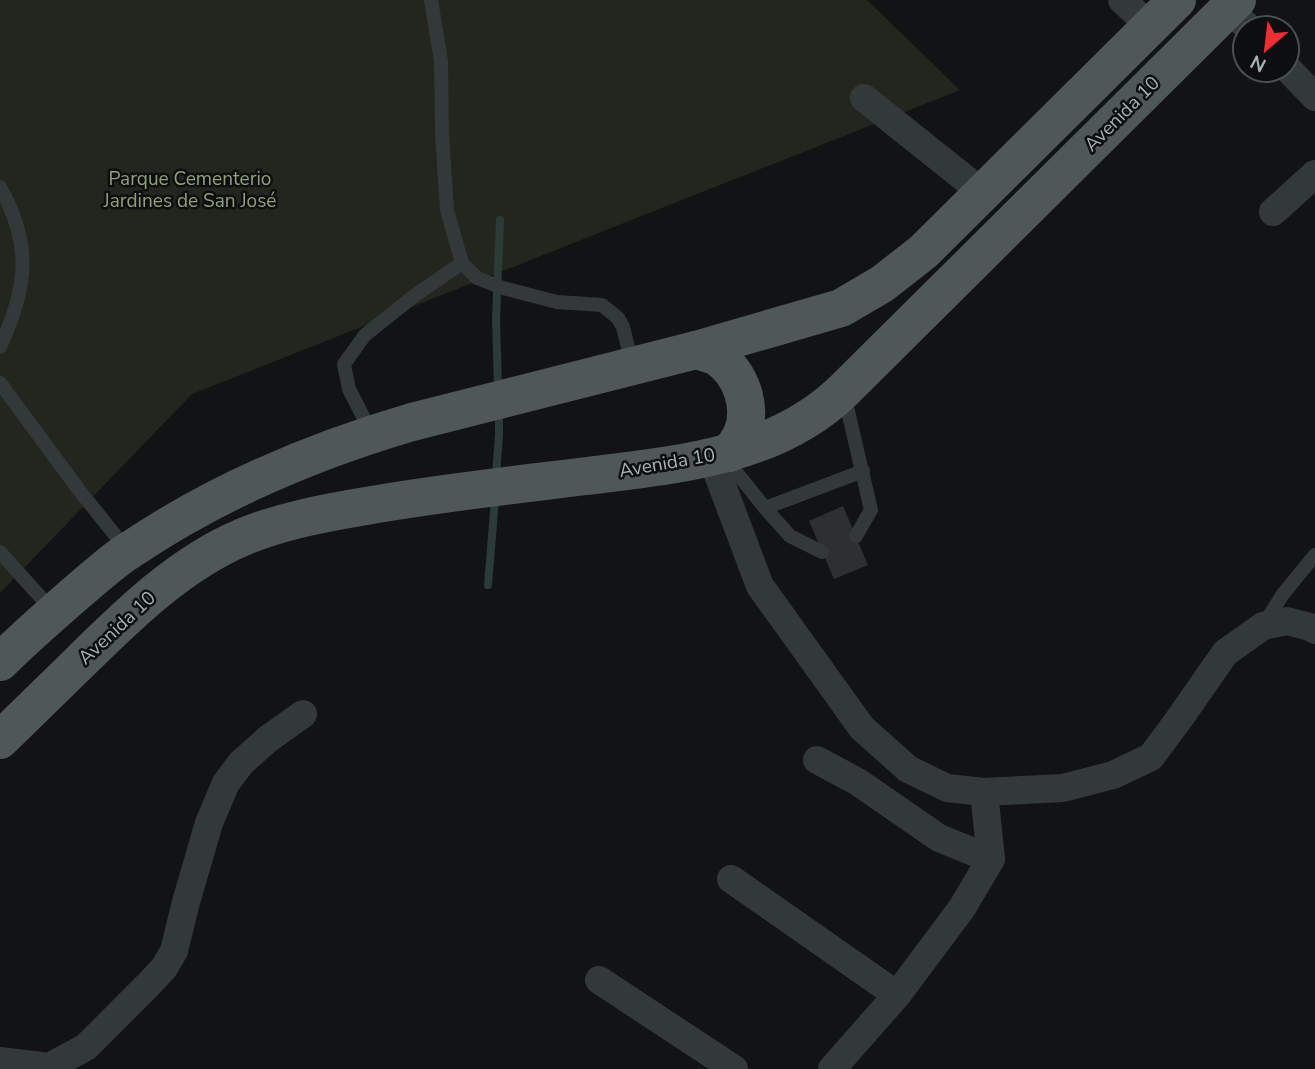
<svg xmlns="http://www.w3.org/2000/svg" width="1315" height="1069" font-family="'Nunito Sans',sans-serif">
<rect width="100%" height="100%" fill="#121314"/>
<!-- green -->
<path fill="#23261e" d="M0,0h867l93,90 -768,304 -192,199z"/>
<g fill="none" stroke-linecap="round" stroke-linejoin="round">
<!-- stream -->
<g stroke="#2b3c38" stroke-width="8">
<path d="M498,388l-2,-70 4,-98"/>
<path d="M496,476l3,-42v-22"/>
<path d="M488,585l7,-86"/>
</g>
</g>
<!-- building -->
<path fill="#2d2f30" d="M843,506l25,59 -34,14 -25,-58z"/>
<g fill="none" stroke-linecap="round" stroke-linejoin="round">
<!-- service -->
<g stroke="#333839" stroke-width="14">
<path d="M431,0l10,61 1,73 5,76 15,53 15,15 26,10 54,14 45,3 16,13 5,9 9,37"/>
<path d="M0,187c33,59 27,101 0,160"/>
<path d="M0,383l79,107 48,60"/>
<path d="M844,394l27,116 -15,26"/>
<path d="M372,434l-23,-45 -5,-25 21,-29 49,-39 48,-33"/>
<path d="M725,458l40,50 25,28 32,16"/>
<path d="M765,508l98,-37"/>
<path d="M0,552l53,59"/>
<path d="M1264,624l19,-30 32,-39"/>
</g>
<!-- minor -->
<g stroke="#333839" stroke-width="28">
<path d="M1122,0l28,26"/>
<path d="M1228,9l21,19"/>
<path d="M1287,68l28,29"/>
<path d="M864,98l119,95"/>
<path d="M1273,212l42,-38"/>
<path d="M711,456l49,130 102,142 46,41 39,19 37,4 79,-4 50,-13 38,-18 31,-42 43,-62 38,-27 24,-5 23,6 5,3"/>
<path d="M817,760l41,22 81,56 52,21"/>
<path d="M731,879l166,116"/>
<path d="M599,980l135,89"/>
<path d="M0,1061l49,6 37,-20 61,-61 17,-18 10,-17 12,-49 23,-79 17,-40 15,-20 27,-24 35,-25"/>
<path d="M832,1069l65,-74 65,-87 29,-49 -7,-67"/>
</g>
<!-- primary -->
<g stroke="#4f5758" stroke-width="38">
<path d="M696,350c7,2 15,4 21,7 24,16 36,50 25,77 -3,6 -8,13 -12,19"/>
<path d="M0,662c31,-30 63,-58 96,-86 11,-9 22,-19 34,-26 86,-58 183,-99 282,-128l284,-72 145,-42 41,-24 41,-32 254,-252"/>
<path d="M0,740c28,-27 55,-54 83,-81 47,-46 98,-96 160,-122 39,-16 81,-24 123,-31 73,-13 147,-21 221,-30 89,-11 188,-19 256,-85l394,-391"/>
</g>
</g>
<g text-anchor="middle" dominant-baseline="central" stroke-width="5" stroke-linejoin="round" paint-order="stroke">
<!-- street labels -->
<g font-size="19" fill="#a3b4b4" stroke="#0d0e0f">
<text transform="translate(1122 114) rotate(-45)">Avenida 10</text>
<text transform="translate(667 463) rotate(-10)">Avenida 10</text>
<text transform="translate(117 628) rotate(-43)">Avenida 10</text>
</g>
<!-- park labels -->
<g font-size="19" fill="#91a07a" stroke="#0d0e0f">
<text x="190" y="179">Parque Cementerio<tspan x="190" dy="22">Jardines de San José</tspan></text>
</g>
</g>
<!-- north arrow -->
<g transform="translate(1266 49) rotate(208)"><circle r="33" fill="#0d0e0f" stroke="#495051" stroke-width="2"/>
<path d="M0-5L12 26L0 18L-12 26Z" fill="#f22c30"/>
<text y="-10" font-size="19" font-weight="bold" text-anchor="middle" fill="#a3b4b4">N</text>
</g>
</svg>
